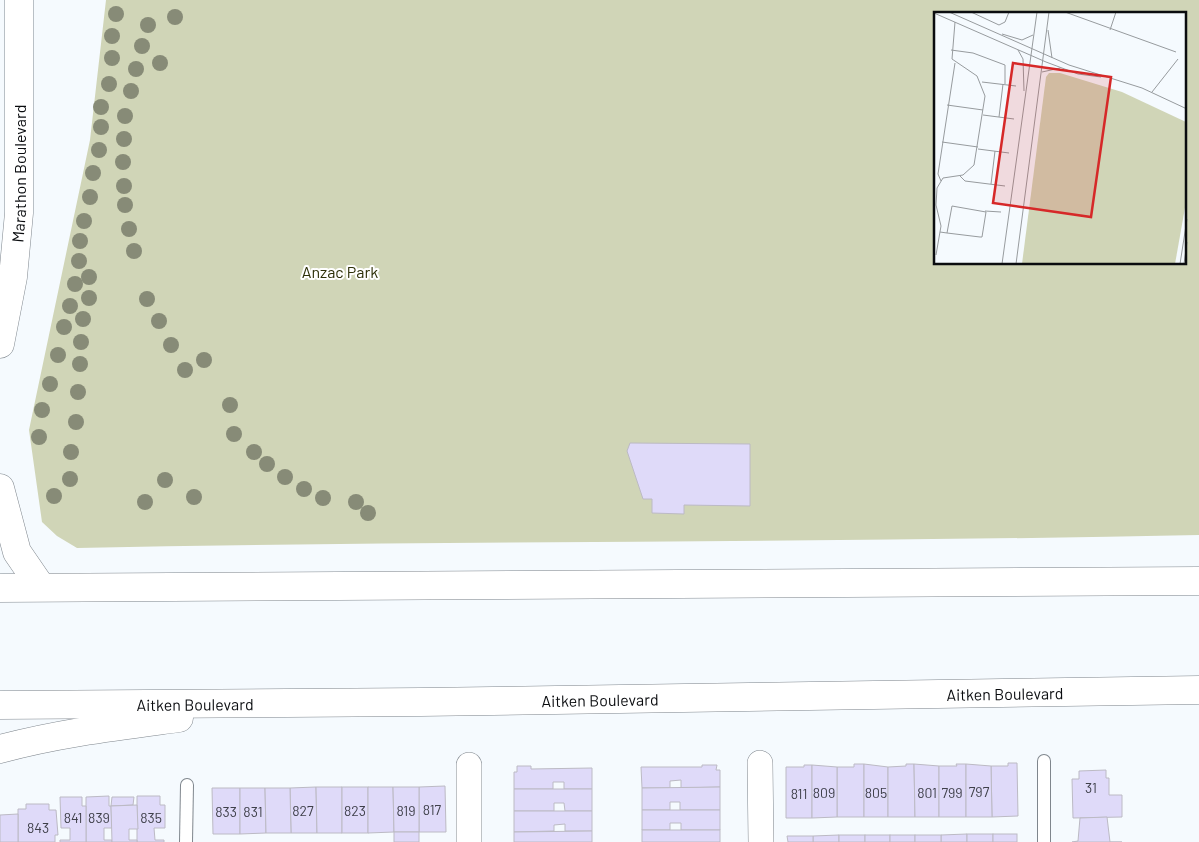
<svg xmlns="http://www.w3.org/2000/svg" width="1199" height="842" font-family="Barlow,sans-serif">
<rect width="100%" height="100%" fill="#f5fafe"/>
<!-- green -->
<path fill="#d0d5b7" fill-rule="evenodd" d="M106,0h1093v535c-374,8 -748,5 -1122,13l-20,-12 -15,-14 -13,-92 61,-290zM935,14h250v250h-250z"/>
<!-- building -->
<g fill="#dfdaf9" stroke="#bcbac4">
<path d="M630,443l120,1v62l-66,-1v9l-32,-1v-14h-9l-16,-48z"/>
<path d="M1008,763h9l1,53 -26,1 -1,-51h17z"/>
<path d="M854,764h10v53h-27v-50h17z"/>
<path d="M864,764l24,3v50h-24z"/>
<path d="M906,764h8l1,53h-27v-50l18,-1z"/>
<path d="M914,764l25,2v51h-24z"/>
<path d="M956,764h10v53h-27v-51h18z"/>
<path d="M966,764l25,2 1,51h-26z"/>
<path d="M702,765h15l-1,5h4v17l-39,1v-8l-11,1v7h-28l-1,-21h61z"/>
<path d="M804,765h8v53h-26v-51h18z"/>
<path d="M812,765l25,2v50l-25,1z"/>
<path d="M517,766h14v3l61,-1v21h-28v-7h-11v7h-39v-17h3z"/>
<path d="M1106,770v8h3v17h13v22l-49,1 -1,-39h7v-8z"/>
<path d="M445,786l1,46h-27v-45z"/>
<path d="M316,787l1,46h-26l-1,-45z"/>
<path d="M316,787h26v46h-25z"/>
<rect x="342" y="787" width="26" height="46"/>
<path d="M368,787h25l1,45 -26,1z"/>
<path d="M393,787h26v45h-25z"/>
<path d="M720,787v23h-40v-8h-10v8h-28v-22z"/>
<path d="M212,788h28v46h-27z"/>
<path d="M240,788h25l1,45 -26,1z"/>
<path d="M265,788h25l1,45h-25z"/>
<path d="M514,789h78v22h-27l-1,-8h-10v8h-40z"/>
<path d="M109,796v10h2l1,22h-8v12h8v2h-26v-45z"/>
<path d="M137,796h23v9h5v23h-11l1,12h9v2h-27z"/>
<path d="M60,797h22v9h4v36h-26v-2h10v-12h-9z"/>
<path d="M112,797h22l-1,8 -22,1z"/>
<path d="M26,804h23v6h7l2,25h-3v7h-37v-33h8z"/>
<path d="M137,805l1,24h-9v11h8v2h-25l-1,-36z"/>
<path d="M642,810h78v20h-39v-7h-11v7h-28z"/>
<path d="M514,811h78v20h-27v-7l-11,1v6l-40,1z"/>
<path d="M18,814v28h-18v-27z"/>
<path d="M1107,817l3,25h12h-50l6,-1 2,-23z"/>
<rect x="642" y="830" width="78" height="12"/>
<path d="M592,831v11h-78v-10z"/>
<rect x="394" y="832" width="25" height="10"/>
<path d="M967,834v8h-26v-7z"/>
<rect x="967" y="834" width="26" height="8"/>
<rect x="993" y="834" width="24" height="8"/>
<path d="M839,835v7h-26v-6z"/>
<rect x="839" y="835" width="26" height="7"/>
<rect x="865" y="835" width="25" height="7"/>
<rect x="890" y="835" width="25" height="7"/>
<rect x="915" y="835" width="26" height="7"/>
<path d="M787,836h26v6h-25z"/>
</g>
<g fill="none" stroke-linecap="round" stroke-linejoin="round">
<!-- lane casing -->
<g stroke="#7f868d" stroke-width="14">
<g id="lane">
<path d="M1044,761v81"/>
<path d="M186,842l1,-57"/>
</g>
</g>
<!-- street casing -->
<g stroke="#7f868d" stroke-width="26">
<g id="street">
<path d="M760,763l1,79"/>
<path d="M469,765v77"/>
</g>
</g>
<!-- secondary casing -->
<g stroke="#7f868d" stroke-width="29">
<g id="secondary">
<path id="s1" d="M0,344l13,-67 6,-64v-213"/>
<path d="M0,488l17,64 24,35"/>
<path d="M0,588l1199,-7"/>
<path id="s2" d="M0,705l421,-3 778,-12"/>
<path d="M0,749c59,-16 119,-23 179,-31"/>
</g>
</g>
<!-- lane -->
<use href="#lane" stroke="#fff" stroke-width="12"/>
<!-- street -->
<use href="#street" stroke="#fff" stroke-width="25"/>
<!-- secondary -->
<use href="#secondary" stroke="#fff" stroke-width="28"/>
</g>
<!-- trees -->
<g fill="#878b77">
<circle cx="116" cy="14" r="8"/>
<circle cx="175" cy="17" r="8"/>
<circle cx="148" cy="25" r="8"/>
<circle cx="112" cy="36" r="8"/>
<circle cx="142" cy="46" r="8"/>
<circle cx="112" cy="58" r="8"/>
<circle cx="160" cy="63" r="8"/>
<circle cx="136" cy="69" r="8"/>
<circle cx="109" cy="84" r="8"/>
<circle cx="131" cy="91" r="8"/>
<circle cx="101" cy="107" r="8"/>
<circle cx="125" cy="116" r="8"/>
<circle cx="101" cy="127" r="8"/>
<circle cx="124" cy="139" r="8"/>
<circle cx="99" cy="150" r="8"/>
<circle cx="123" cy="162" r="8"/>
<circle cx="93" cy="173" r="8"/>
<circle cx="124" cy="186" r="8"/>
<circle cx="90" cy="197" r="8"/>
<circle cx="125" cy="205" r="8"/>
<circle cx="84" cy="221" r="8"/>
<circle cx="129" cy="229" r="8"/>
<circle cx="80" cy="241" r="8"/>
<circle cx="134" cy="251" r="8"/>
<circle cx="79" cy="261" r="8"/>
<circle cx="89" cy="277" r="8"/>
<circle cx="75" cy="284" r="8"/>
<circle cx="89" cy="298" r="8"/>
<circle cx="147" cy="299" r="8"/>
<circle cx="70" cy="306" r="8"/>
<circle cx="83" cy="319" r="8"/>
<circle cx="159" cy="321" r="8"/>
<circle cx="64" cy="327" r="8"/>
<circle cx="81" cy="342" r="8"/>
<circle cx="171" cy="345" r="8"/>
<circle cx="58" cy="355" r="8"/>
<circle cx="204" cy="360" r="8"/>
<circle cx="80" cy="364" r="8"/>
<circle cx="185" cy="370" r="8"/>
<circle cx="50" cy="384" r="8"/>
<circle cx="78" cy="392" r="8"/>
<circle cx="230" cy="405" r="8"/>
<circle cx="42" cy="410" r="8"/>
<circle cx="76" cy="422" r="8"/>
<circle cx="234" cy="434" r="8"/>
<circle cx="39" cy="437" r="8"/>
<circle cx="71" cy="452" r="8"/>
<circle cx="254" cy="452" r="8"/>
<circle cx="267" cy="464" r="8"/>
<circle cx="285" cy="477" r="8"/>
<circle cx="70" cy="479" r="8"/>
<circle cx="165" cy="480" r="8"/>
<circle cx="304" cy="489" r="8"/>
<circle cx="54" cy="496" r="8"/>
<circle cx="194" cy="497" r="8"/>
<circle cx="323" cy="498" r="8"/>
<circle cx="145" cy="502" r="8"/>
<circle cx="356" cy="502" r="8"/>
<circle cx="368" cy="513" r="8"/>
</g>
<g text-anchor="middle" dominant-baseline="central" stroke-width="4" stroke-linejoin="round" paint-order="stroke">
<!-- number labels -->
<g font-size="14" fill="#3f404a">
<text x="1091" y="787">31</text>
<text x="979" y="791">797</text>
<text x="824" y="792">809</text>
<text x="876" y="792">805</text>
<text x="927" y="792">801</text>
<text x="952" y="792">799</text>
<text x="799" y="793">811</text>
<text x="432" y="809">817</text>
<text x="303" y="810">827</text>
<text x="355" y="810">823</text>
<text x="406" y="810">819</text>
<text x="226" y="811">833</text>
<text x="253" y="811">831</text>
<text x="73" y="817">841</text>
<text x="99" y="817">839</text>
<text x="151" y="817">835</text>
<text x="38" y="827">843</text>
</g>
<!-- street labels -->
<g font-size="16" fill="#0a0c0f" stroke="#fff">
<text stroke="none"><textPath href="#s1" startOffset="172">Marathon Boulevard</textPath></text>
<text stroke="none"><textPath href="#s2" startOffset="1005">Aitken Boulevard</textPath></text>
<text stroke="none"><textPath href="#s2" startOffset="600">Aitken Boulevard</textPath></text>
<text stroke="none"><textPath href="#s2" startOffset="195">Aitken Boulevard</textPath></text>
</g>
<!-- park labels -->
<g font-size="16" fill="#2d3008" stroke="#fff">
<text x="340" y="271">Anzac Park</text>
</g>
</g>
<!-- overview -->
<g transform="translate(934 12)">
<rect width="252" height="252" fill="#f5fafe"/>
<path d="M126,61l62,19 64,30v80l-11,62h-153l24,-187 3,-4z" fill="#d0d5b7"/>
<path fill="none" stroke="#979b9e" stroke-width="1" d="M15,0l120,53 73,23 45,21M37,0l28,13 6,-3 4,-10M131,0l111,40M0,1l112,49 32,12 23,3M114,18l4,28M176,18l6,-18M68,22l20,6 11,-5M17,38l22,3 32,12v19M84,38l5,9 1,32M108,60l18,-4M48,70l34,4M218,80l26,-33M13,93l36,5M49,103l31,4M65,105l4,-33M8,130l36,5M44,137l31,4M26,164l5,5 40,5M7,169l-3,-7 17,-111M57,172l4,-33M51,199l16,1M6,220l7,1 33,4h2l4,-25 -34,-6 -5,27M2,243l5,-29 -5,-21 1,-17 6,-10 20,-3 11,-10 11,-69 -8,-20 -25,-17 3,-37M68,252l35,-252M82,252l33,-252M246,252l7,-45M250,252l3,-22"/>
<path fill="#d62828" fill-opacity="0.15" stroke="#d62828" stroke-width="2.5" d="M79,51l98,14 -20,140 -98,-14z"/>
<rect width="252" height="252" fill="none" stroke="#0a0c0f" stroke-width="2.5"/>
</g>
</svg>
